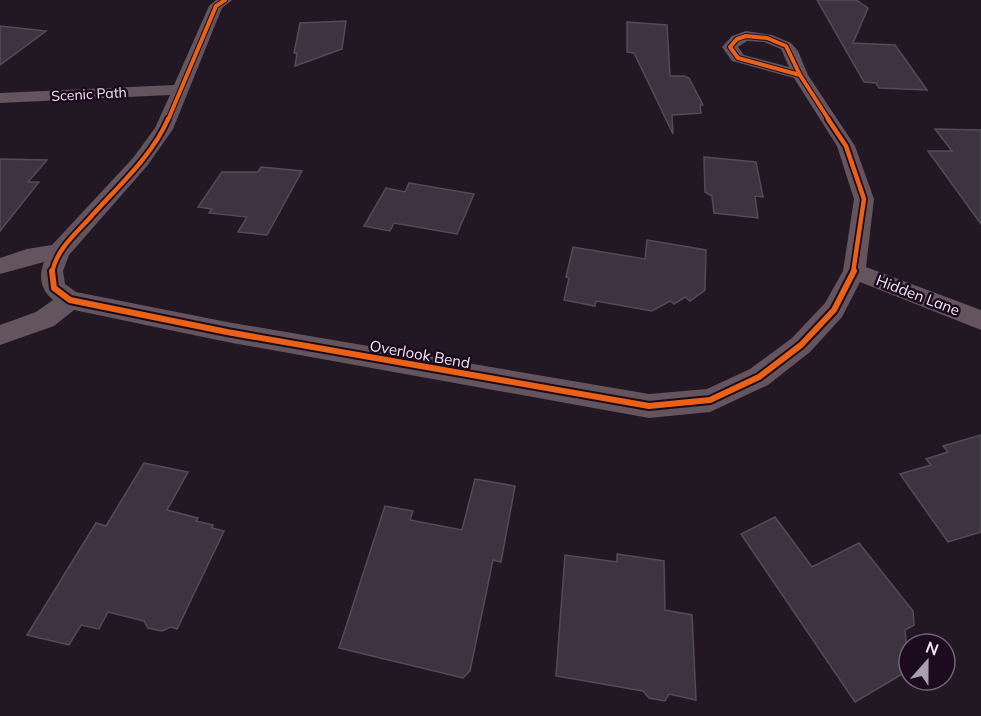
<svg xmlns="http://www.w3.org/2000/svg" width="981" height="716" font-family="Mulish,sans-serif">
<rect width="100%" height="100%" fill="#221824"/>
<!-- building -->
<g fill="#3c3440" stroke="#524c57" stroke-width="1.5">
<path d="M817,0h39l12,8 -15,35 42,2 32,45 -48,-2 -3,-5 -12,-1z"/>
<path d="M346,21l-4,28 -47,17 2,-13h-3l6,-30z"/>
<path d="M627,22l40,3 3,51h14l5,2 14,27h-3l1,8 -29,2 1,19 -39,-81 -7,-1z"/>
<path d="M0,26l46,5 -46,34z"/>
<path d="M935,129l46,1v94l-53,-73h24z"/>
<path d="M704,157l52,5 7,35 -8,-1 3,22 -44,-5 -2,-17 -7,-4z"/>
<path d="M0,159l47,1 -19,22h11l-39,49z"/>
<path d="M261,167l41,4 -35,64 -29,-3 9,-15 -38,-4 3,-4 -14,-2 24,-35h36z"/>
<path d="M409,183l65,11 -17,40 -63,-11 -4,8 -26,-5 22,-38 19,4z"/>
<path d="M647,240l59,10 -1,40 -15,11 -5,-4 -11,7 -4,-3 -18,10 -56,-10 -1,5 -31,-6 5,-22 -3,-1 7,-30 72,12z"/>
<path d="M981,435v97l-33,10 -48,-68 31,-9 -5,-6 22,-7 -5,-6z"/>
<path d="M144,463l44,9 -21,38 31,8 -2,3 17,4 -1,3 12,3 -47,98 -6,-2 -9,4 -14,-3 -4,-7 -36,-9 -9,17 -18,-4 -12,20 -42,-10 69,-112 10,3z"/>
<path d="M475,479l40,7 -14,76 -8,-2 -23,111 -7,7 -124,-30 46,-142 28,5 -3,9 52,10z"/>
<path d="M775,517l37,50 47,-24 54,68 1,14 -9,5 4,40 -54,32 -114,-168z"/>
<path d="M617,554l47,7 1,49 27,5 4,85 -27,-6 -4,7 -16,-3 -6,-7 -87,-15 9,-121 52,7z"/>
</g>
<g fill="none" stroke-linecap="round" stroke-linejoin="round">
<!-- minor -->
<path fill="#63545e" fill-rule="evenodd" d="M216,0h16l-10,8 -49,121 -26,37 -78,89 -6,16 2,13 11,8 151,30 422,72 58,-5 43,-20 42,-31 33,-35 18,-32 11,-72 -17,-53 -43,-68 -62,-17 -10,-14 10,-11 14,-5 26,4 19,8 7,8 10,24 47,71 19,53 -8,68 115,43v20l-121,-48 -18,35 -32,35 -42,33 -58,27 -61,6 -422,-76 -153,-32 -20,16 -54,19v-20l36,-13 17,-12c-12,-10 -15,-23 -9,-38l-44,12v-16l27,-9 25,-4 81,-87 22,-30 15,-33 -170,8v-10l174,-8 35,-79zM747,41l17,1 17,7 8,18 -45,-12 -6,-8z"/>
<!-- cycleway-far2 casing -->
<g stroke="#1c0b1e" stroke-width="6">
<g id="cycleway-far2">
<path d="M746,36l21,2 19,8 14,29 -62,-17 -8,-11 7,-8z"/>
<path d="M800,75l29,45"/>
<path d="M168,120l48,-114 9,-6"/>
</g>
</g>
<!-- cycleway-far1 casing -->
<g stroke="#1c0b1e" stroke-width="8">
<g id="cycleway-far1">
<path d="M828,119l18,27 18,53 -11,74"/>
<path d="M52,273c4,-22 21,-37 36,-53 27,-31 64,-63 80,-101"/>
</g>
</g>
<!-- cycleway casing -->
<g stroke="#1c0b1e" stroke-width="10">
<path id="cycleway" d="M52,271l2,17 16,12 157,32 422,74 61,-6 49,-23 42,-32 33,-35 20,-39"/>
</g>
<!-- cycleway-far2 -->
<use href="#cycleway-far2" stroke="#ea6118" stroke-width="4"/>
<!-- cycleway-far1 -->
<use href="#cycleway-far1" stroke="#ea6118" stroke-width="4.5"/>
<!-- cycleway -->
<use href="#cycleway" stroke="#ea6118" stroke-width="6"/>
</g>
<g text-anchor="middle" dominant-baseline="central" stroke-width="5" stroke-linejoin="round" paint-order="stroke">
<!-- far-street labels -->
<g font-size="14" fill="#f4e8f6" stroke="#1c0b1e">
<text transform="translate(89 94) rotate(-3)">Scenic Path</text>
</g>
<!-- street labels -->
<g font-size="15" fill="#f4e8f6" stroke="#1c0b1e">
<text transform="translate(918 295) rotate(21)">Hidden Lane</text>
<text transform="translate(420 354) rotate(10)">Overlook Bend</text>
</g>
</g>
<!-- north arrow -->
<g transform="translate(927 662) rotate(21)"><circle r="28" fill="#1c0b1e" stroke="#726374" stroke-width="1.5"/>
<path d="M0-4.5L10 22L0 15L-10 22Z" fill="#aa9fac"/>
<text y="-9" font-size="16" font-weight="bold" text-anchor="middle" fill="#f4e8f6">N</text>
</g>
</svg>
